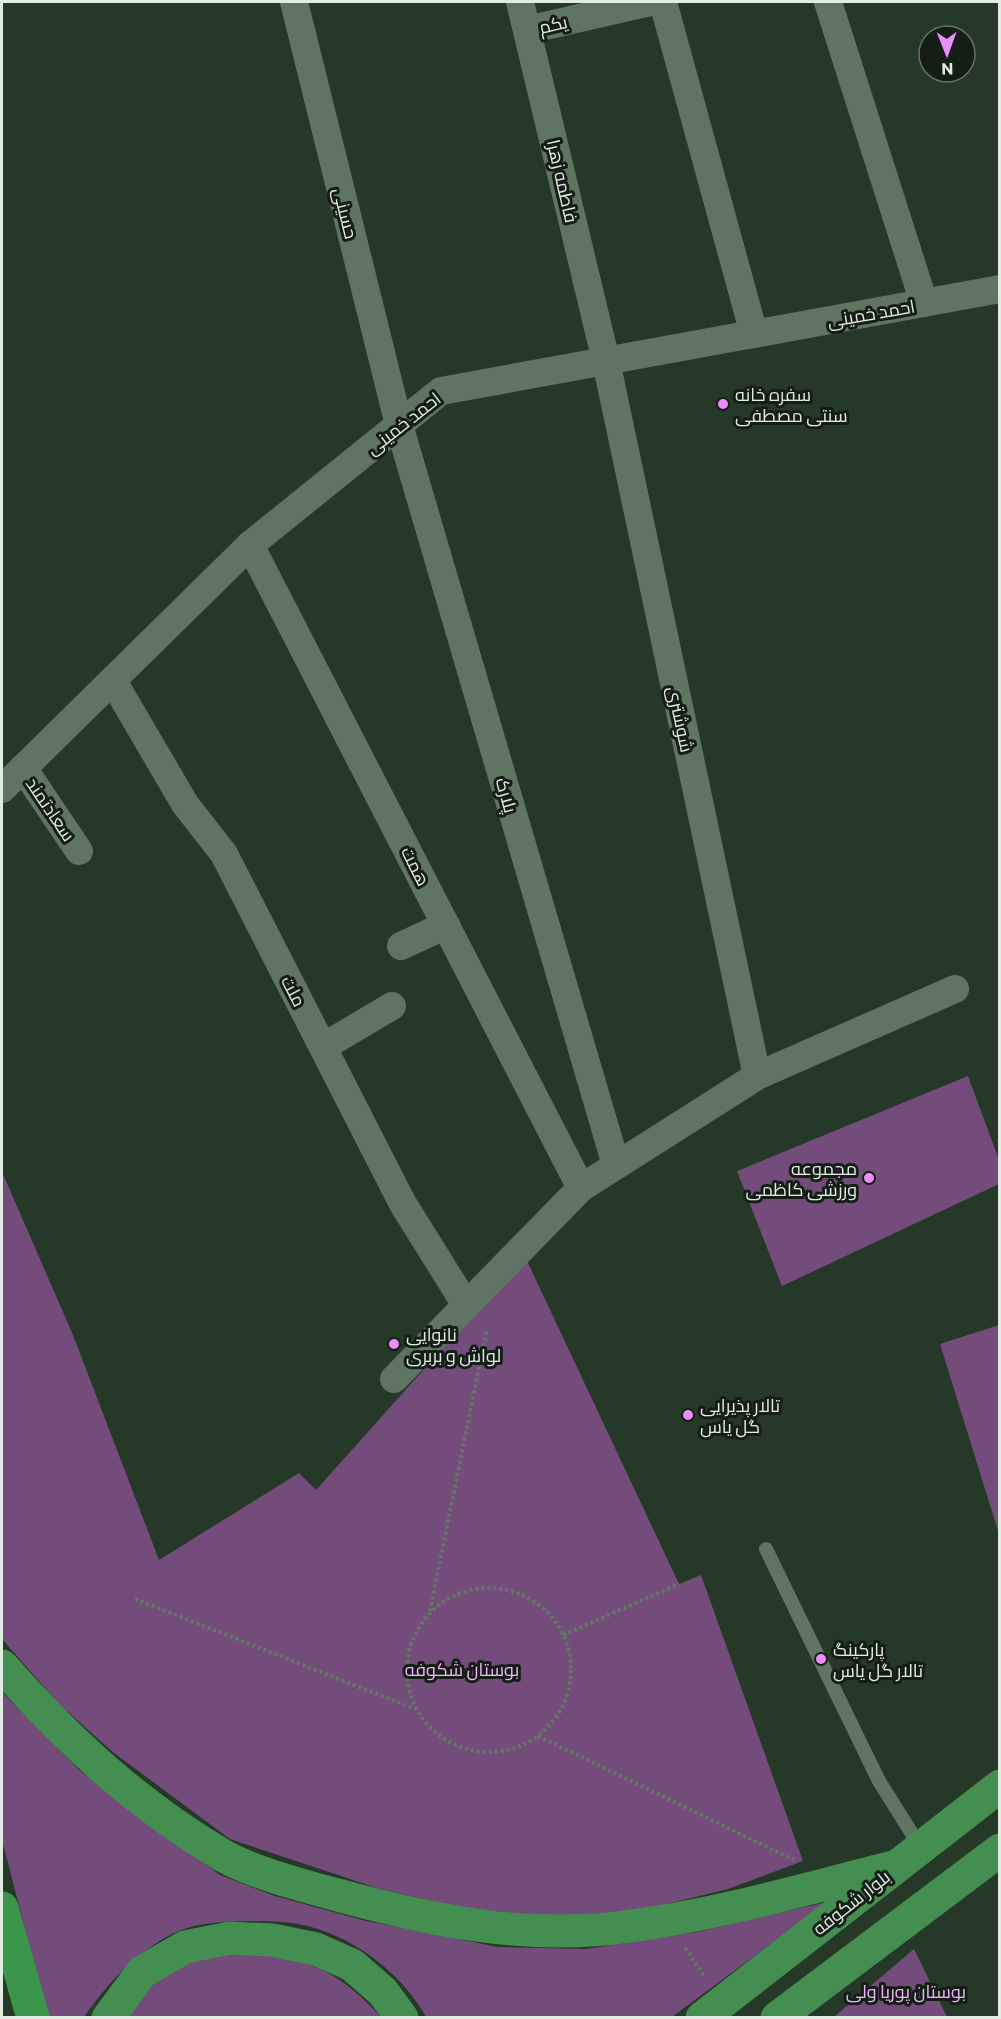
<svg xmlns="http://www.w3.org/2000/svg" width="1001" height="2019" font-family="Commissioner,Cairo,sans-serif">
<rect width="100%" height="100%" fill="#263928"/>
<!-- green -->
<g fill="#744c7c">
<path d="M968,1076l31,84v24l-217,102 -45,-115z"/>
<path d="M2,1172l71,163 86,225 140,-87 17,17 178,-199 33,-30 152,323 22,-9 102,286 -75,28 -82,20 -84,8 -95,-8 -90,-21 -147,-49 -116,-86 -56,-50 -56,-64z"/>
<path d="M999,1325h1l-1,209 -59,-190z"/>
<path d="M2,1692l77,78 141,105 55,21 91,25 132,26 88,2 112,-17 129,-30 -155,115h-246c-22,-41 -69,-78 -115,-90 -20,-6 -43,-6 -63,-6 -25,0 -54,2 -76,13 -38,20 -64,49 -88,83h-36l-46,-177z"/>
<path d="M914,1949l33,68h-113z"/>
<path d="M212,1953c77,-1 116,6 169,64l-257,1c30,-42 40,-48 88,-65z"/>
</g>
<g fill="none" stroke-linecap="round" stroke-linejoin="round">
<!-- path -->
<g stroke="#657566" stroke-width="4" stroke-dasharray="3 3" stroke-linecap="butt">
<circle cx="489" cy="1670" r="82"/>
<path d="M135,1599l280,110"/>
<path d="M430,1611l57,-283"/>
<path d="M563,1635l116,-51"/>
<path d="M538,1736l256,124"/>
<path d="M685,1948l20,29"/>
</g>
<!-- service -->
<path stroke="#607561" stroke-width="14" d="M766,1549l113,232 42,67"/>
<!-- minor -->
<g stroke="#607561" stroke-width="28">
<path d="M294,2l105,423 217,740"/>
<path d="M520,2l86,359 151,715"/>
<path d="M663,2l91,332"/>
<path d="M828,2l96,301"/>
<path d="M527,30l123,-28"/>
<path d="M250,545l331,643"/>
<path d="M113,681l72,123 39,50 179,350 63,101"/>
<path d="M23,768l56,83"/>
<path d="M2,789l248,-244 191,-154 559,-102"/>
<path d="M401,946l45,-21"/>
<path d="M323,1047l69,-41"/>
<path d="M394,1379l187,-191 176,-112 198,-87"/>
</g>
<!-- primary -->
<g stroke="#448e51" stroke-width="33">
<path d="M2,1666c66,75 133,137 220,189 29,17 79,30 112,39 98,27 195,47 297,32 90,-12 178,-38 266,-60"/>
<path d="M108,2018l34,-46 43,-25 45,-9 42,2 44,9 36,16 31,27 19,26"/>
<path d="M702,2018l298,-232"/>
<path d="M777,2018l223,-168"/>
</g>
<!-- trunk -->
<path stroke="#3b964c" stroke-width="33" d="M2,1908l31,110"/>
</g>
<!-- markers -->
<g fill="#eb8dfc" stroke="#151e16" stroke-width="2">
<circle cx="723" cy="404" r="6"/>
<circle cx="869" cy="1178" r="6"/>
<circle cx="394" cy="1344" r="6"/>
<circle cx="688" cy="1415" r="6"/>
<circle cx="821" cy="1659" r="6"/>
</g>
<g text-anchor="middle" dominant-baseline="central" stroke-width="6" stroke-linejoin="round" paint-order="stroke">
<!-- street labels -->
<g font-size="18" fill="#e1ede2" stroke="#151e16">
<text transform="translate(553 24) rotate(-13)">یکم</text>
<text transform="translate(563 181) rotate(77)">فاطمه زهرا</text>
<text transform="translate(346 213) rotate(76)">حسینی</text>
<text transform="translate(871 313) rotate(-10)">احمد خمینی</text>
<text transform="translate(403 423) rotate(-38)">احمد خمینی</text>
<text transform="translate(681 719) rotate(78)">شوشتری</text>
<text transform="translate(507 795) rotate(74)">پلارک</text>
<text transform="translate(51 809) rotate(56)">سعادتمند</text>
<text transform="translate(416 866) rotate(63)">همت</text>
<text transform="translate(294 991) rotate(63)">ملت</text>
<text transform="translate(851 1902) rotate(-38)">بلوار شکوفه</text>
</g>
<!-- poi labels -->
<g font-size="18" fill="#e1ede2" stroke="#151e16" text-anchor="start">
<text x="735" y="394">سفره خانه<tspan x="735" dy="21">سنتی مصطفی</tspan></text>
<text x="857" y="1168" text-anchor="end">مجموعه<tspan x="857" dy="21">ورزشی کاظمی</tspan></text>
<text x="406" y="1334">نانوایی<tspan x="406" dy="21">لواش و بربری</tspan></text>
<text x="700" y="1405">تالار پذیرایی<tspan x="700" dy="21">گل یاس</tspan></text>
<text x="833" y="1649">پارکینگ<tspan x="833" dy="21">تالار گل یاس</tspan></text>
</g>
<!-- park labels -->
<g font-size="18" fill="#f4b5ff" stroke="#151e16">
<text x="462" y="1669">بوستان شکوفه</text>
<text x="906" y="1991">بوستان پوریا ولی</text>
</g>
</g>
<!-- border -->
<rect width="1001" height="2019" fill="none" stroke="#e1ede2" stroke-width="6"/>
<!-- north arrow -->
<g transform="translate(947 54) rotate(179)"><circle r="28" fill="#151e16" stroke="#677168" stroke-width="1.5"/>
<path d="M0-4.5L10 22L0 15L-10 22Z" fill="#eb8dfc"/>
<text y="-9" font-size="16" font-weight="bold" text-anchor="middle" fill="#e1ede2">N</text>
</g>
</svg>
